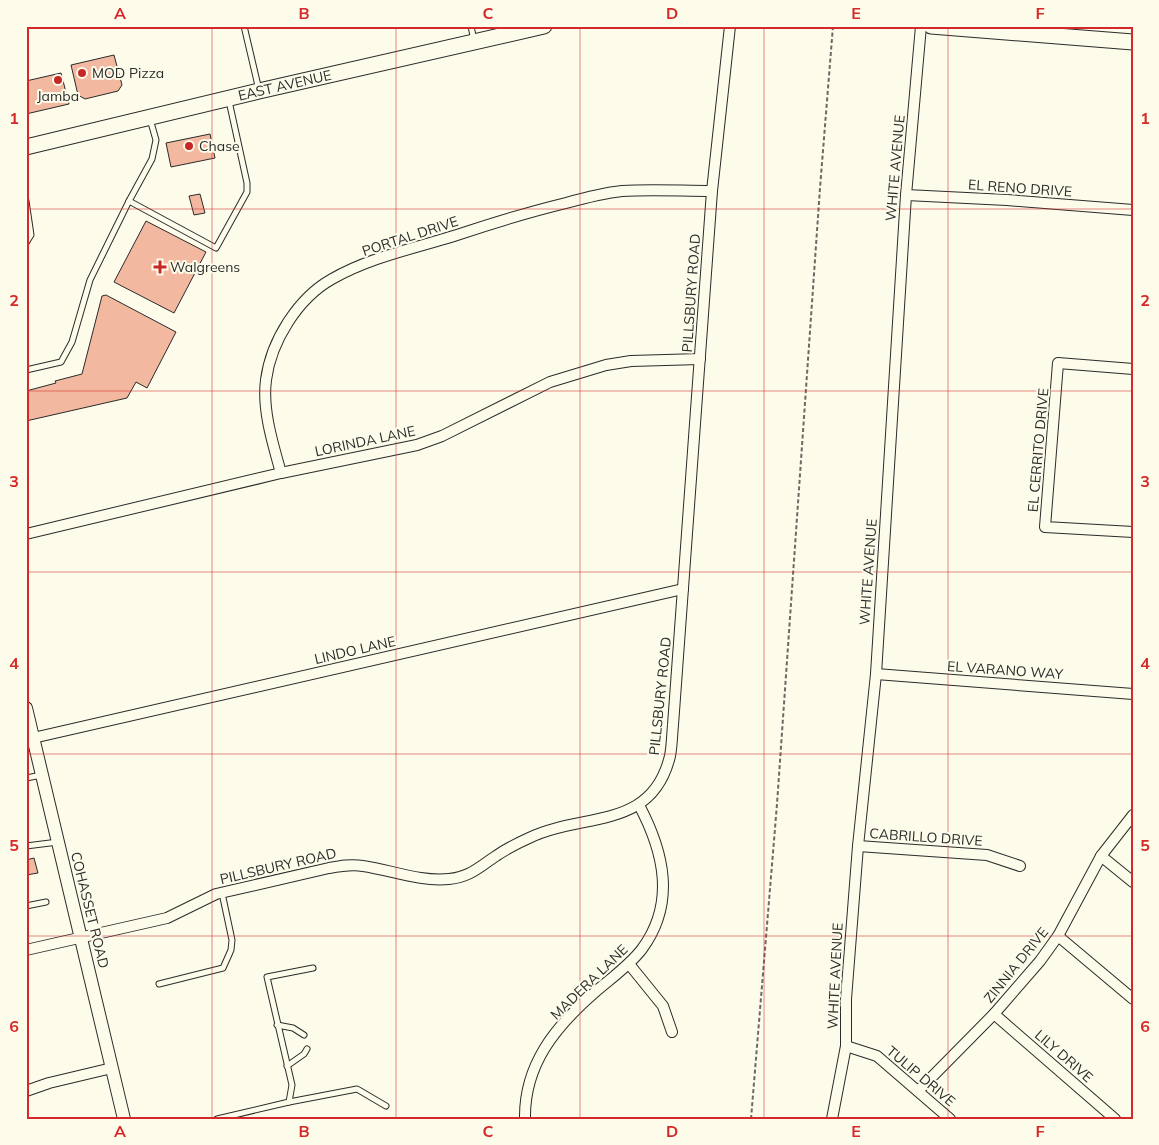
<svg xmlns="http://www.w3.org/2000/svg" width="1159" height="1145" font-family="Mulish,sans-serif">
<rect width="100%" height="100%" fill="#fdfbea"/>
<!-- building -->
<g fill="#f2b8a0" stroke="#2b2b2b">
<path d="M114,55l8,30 -4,6 -33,8 -7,-4 -7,-30z"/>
<path d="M61,73l8,31 -43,10v-33z"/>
<path d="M210,134l5,24 -44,9 -5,-24z"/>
<path d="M200,194l5,19 -11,2 -5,-19z"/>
<path d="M146,221l60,31 -32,61 -60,-31z"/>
<path d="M106,295l70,37 -29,56 -11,-6 -9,16 -101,23v-30l30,-8 -1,-2 27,-7 20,-78z"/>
<path d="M34,858l4,15 -12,2v-15z"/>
</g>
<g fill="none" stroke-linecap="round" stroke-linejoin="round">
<!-- service casing -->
<g stroke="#2b2b2b" stroke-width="7">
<g id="service">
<path d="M244,26l15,64"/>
<path d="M471,26l3,15"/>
<path d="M26,201l5,34 -5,8"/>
<path d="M129,201l23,-42 4,-19 -6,-21"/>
<path d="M26,370l35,-8 11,-20 18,-62 39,-79 87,47 31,-56v-9l-18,-82"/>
<path d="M26,778l16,-3"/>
<path d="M26,846l32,-4"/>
<path d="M26,906l20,-4"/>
<path d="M159,984l64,-16 8,-18 1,-10 -10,-47"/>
<path d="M277,1025l16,3 11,7"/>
<path d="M287,1066l17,-12 3,-5"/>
<path d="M289,1102l68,-13 29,17"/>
<path d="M217,1119l72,-17 3,-17 -25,-108 46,-9"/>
</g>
</g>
<!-- minor casing -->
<g stroke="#2b2b2b" stroke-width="12">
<g id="minor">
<path d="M906,195l101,5 126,10"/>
<path d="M1133,369l-75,-6 -13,164 88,5"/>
<path d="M281,473c-8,-29 -19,-63 -15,-93 5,-39 32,-82 66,-101 38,-22 84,-31 125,-44 36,-12 72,-23 109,-32 18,-5 37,-10 56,-12 29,-2 60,0 90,0"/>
<path d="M26,534l255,-61 136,-28 25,-9 108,-54 56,-17 25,-4 69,-2"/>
<path d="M876,674l257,20"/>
<path d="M33,738l650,-149"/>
<path d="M858,846l129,9 33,11"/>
<path d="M1101,856l32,26"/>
<path d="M1058,936l75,63"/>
<path d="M26,950l141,-32 49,-24 113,-26c11,-2 22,-4 34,-2 28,4 57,16 86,13 21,-2 30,-12 47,-23 10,-7 22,-13 33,-18 54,-26 123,-7 141,-82 2,-10 2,-21 3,-31l39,-534 18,-165"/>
<path d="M629,964l34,42 9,26"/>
<path d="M994,1014l121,105"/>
<path d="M846,1046l31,10 73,63"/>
<path d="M26,1091l23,-8 63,-15"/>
<path d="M918,1091l76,-77 46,-53 18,-25 43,-80 32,-41"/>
<path d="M525,1119c-1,-54 30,-92 69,-126 16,-14 35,-27 48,-44 34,-46 22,-97 -3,-144"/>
<path d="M832,1119l14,-73v-47l12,-153 18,-172 30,-479 15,-169"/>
</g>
</g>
<!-- tertiary casing -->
<g stroke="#2b2b2b" stroke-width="14">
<path id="tertiary" d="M26,708l98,411"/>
</g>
<!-- secondary casing -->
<g stroke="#2b2b2b" stroke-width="17">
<g id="secondary">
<path d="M931,26l202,16"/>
<path id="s1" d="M26,147l233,-56 285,-65"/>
</g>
</g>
<!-- path -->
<path stroke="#6a6964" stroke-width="2" stroke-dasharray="4 2.5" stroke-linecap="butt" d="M751,1119l26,-315 43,-616 13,-162"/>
<!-- service -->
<use href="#service" stroke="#fdfbea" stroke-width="5"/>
<!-- minor -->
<use href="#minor" stroke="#fdfbea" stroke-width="10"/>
<!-- tertiary -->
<use href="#tertiary" stroke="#fdfbea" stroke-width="12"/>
<!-- secondary -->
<use href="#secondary" stroke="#fdfbea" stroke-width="15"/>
</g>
<!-- grid -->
<path fill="none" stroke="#d62828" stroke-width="1" stroke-opacity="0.55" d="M212,26v1093M396,26v1093M580,26v1093M764,26v1093M948,26v1093M26,209h1107M26,391h1107M26,572h1107M26,754h1107M26,936h1107"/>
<!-- markers -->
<g fill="#c62828" stroke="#fdfbea" stroke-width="2">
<circle cx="82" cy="73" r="5"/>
<circle cx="58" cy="80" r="5"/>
<circle cx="189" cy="146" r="5"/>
<path d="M157.5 259.5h5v5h5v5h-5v5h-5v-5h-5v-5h5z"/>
</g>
<g text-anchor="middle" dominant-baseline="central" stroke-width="4" stroke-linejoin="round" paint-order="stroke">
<!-- poi labels -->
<g font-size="14" fill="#2b2b2b" stroke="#fdfbea" text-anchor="start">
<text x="92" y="73">MOD Pizza</text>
<text x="58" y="96" text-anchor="middle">Jamba</text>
<text x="199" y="146">Chase</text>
<text x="170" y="267">Walgreens</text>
</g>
<!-- street labels -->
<g font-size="14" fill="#2b2b2b" stroke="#fdfbea">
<text stroke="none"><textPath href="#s1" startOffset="266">EAST AVENUE</textPath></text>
<text transform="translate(895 168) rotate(-85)">WHITE AVENUE</text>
<text transform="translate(1020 188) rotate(4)">EL RENO DRIVE</text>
<text transform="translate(410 236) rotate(-18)">PORTAL DRIVE</text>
<text transform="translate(691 293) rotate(-86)">PILLSBURY ROAD</text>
<text transform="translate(365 441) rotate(-12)">LORINDA LANE</text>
<text transform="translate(1038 450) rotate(-85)">EL CERRITO DRIVE</text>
<text transform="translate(868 572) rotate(-86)">WHITE AVENUE</text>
<text transform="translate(355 650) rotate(-13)">LINDO LANE</text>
<text transform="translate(1005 670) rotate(4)">EL VARANO WAY</text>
<text transform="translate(660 696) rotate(-84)">PILLSBURY ROAD</text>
<text transform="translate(926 837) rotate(4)">CABRILLO DRIVE</text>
<text transform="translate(278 866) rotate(-13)">PILLSBURY ROAD</text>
<text transform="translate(90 910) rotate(76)">COHASSET ROAD</text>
<text transform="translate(1016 965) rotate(-51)">ZINNIA DRIVE</text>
<text transform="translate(835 976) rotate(-87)">WHITE AVENUE</text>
<text transform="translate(589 982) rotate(-44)">MADERA LANE</text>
<text transform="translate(1064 1056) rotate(41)">LILY DRIVE</text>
<text transform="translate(921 1076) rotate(40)">TULIP DRIVE</text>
</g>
</g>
<!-- border -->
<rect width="1159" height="1145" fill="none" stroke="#fdfbea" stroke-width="55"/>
<rect x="28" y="28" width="1104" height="1090" fill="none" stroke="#d62828" stroke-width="2"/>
<g font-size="16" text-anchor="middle" font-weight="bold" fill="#d62828">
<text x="120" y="19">A</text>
<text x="304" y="19">B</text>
<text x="488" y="19">C</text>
<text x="672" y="19">D</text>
<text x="856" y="19">E</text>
<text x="1040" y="19">F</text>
<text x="14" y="124">1</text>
<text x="1145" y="124">1</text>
<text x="14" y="306">2</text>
<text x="1145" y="306">2</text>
<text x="14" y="487">3</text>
<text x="1145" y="487">3</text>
<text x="14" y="669">4</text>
<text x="1145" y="669">4</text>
<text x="14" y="851">5</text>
<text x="1145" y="851">5</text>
<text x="14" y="1032">6</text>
<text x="1145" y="1032">6</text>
<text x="120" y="1137">A</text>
<text x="304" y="1137">B</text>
<text x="488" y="1137">C</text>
<text x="672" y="1137">D</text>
<text x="856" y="1137">E</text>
<text x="1040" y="1137">F</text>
</g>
</svg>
